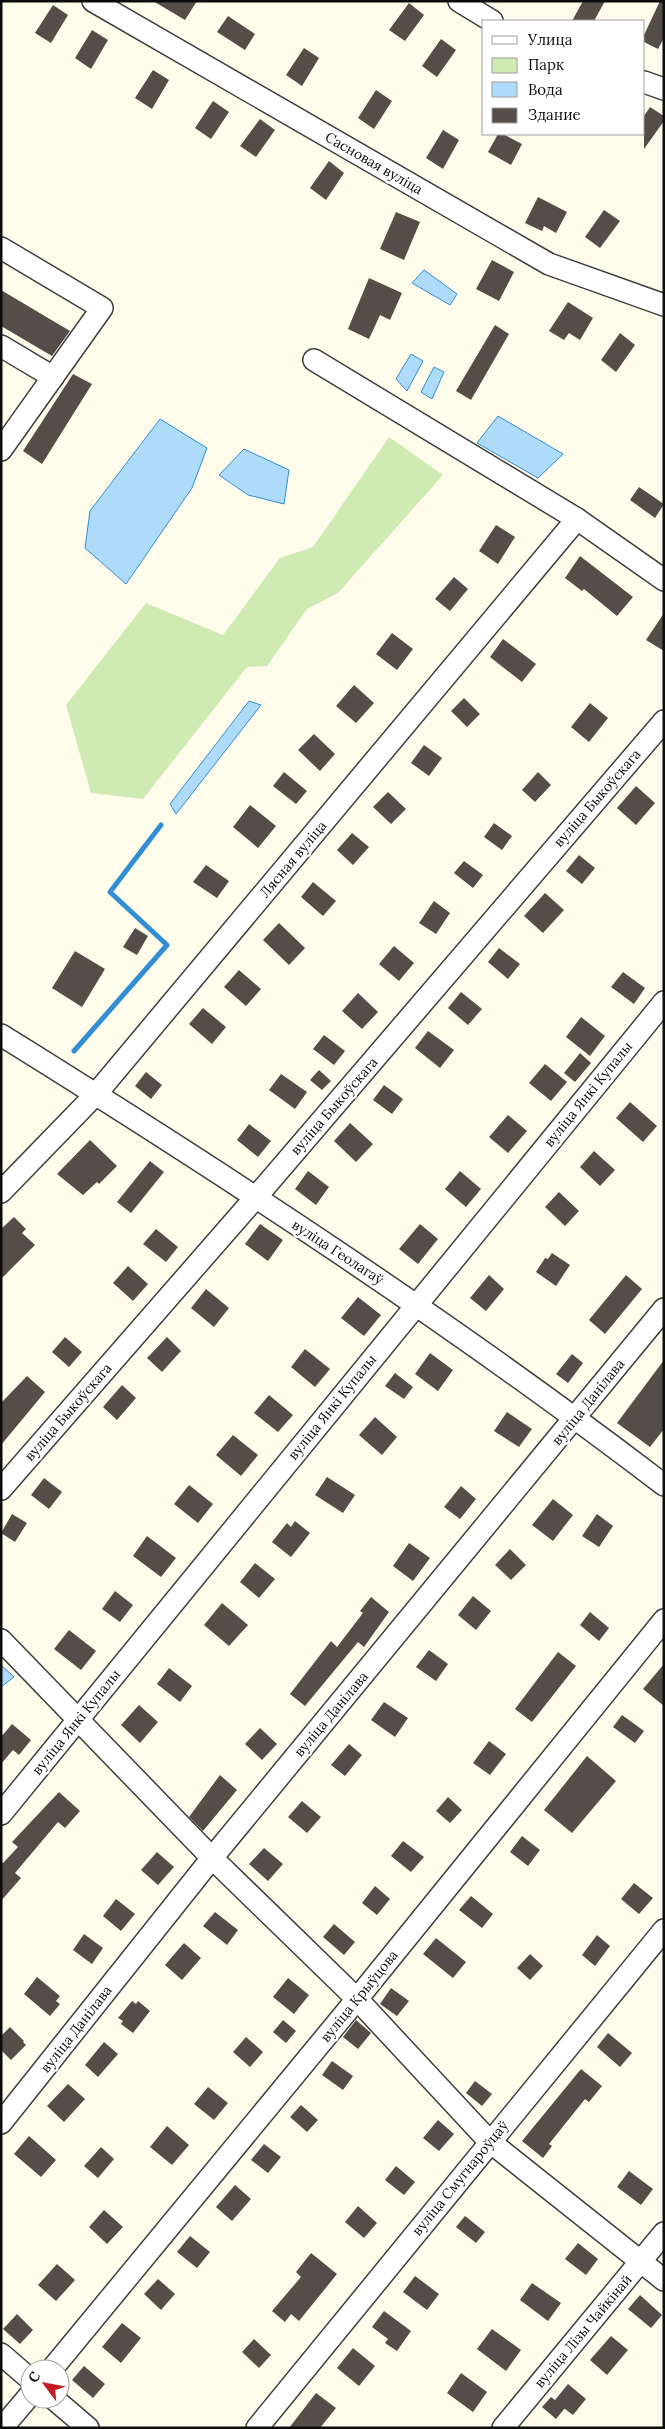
<svg xmlns="http://www.w3.org/2000/svg" width="665" height="2429" font-family="Lora,serif">
<rect width="100%" height="100%" fill="#fffceb"/>
<!-- green -->
<path fill="#cfebb3" d="M389,437l54,38 -105,118 -31,16 -40,57 -20,1 -104,132 -52,-6 -25,-88 80,-102 77,32 57,-77 33,-11z"/>
<!-- water -->
<g fill="#addbf9" stroke="#318ed4">
<path d="M424,270l33,24 -7,11 -38,-22z"/>
<path d="M411,354l12,7 -16,30 -11,-12z"/>
<path d="M434,367l10,5 -12,27 -11,-7z"/>
<path d="M498,416l65,38 -25,24 -61,-35z"/>
<path d="M160,419l47,29 -15,40 -66,96 -41,-36 5,-37z"/>
<path d="M244,449l45,21 -5,34 -36,-9 -29,-20z"/>
<path d="M249,701l12,4 -85,109 -6,-10z"/>
<path d="M1,1665l13,12 -13,10z"/>
</g>
<g fill="none" stroke-linecap="round" stroke-linejoin="round">
<!-- stream -->
<path stroke="#318ed4" stroke-width="5" d="M74,1051l93,-106 -57,-53 51,-67"/>
</g>
<!-- building -->
<g fill="#554e48">
<path d="M153,1h44l-12,19z"/>
<path d="M583,1h22l-11,20h-22z"/>
<path d="M660,1h4v37l-6,11 -14,-7v-7z"/>
<path d="M409,3l15,12 -19,26 -16,-11z"/>
<path d="M53,5l15,10 -17,28 -16,-10z"/>
<path d="M228,16l27,18 -10,16 -28,-18z"/>
<path d="M92,30l16,10 -17,29 -16,-11z"/>
<path d="M441,39l15,11 -19,27 -15,-11z"/>
<path d="M304,48l15,10 -17,28 -16,-11z"/>
<path d="M153,70l16,10 -17,29 -17,-11z"/>
<path d="M376,90l16,11 -18,28 -16,-11z"/>
<path d="M213,101l16,11 -18,27 -16,-11z"/>
<path d="M650,107l14,9v5l-20,28v-33z"/>
<path d="M260,119l15,11 -19,27 -16,-11z"/>
<path d="M443,130l16,10 -16,29 -17,-11z"/>
<path d="M498,134h5l19,10 -11,21 -23,-13z"/>
<path d="M329,161l15,12 -18,27 -16,-12z"/>
<path d="M538,197l29,15 -11,21 -12,-7 -2,5 -17,-8z"/>
<path d="M604,210l16,11 -20,27 -15,-11z"/>
<path d="M396,212l24,10 -16,38 -24,-11z"/>
<path d="M492,260l22,12 -15,29 -23,-12z"/>
<path d="M369,278l33,15 -12,27 -10,-5 -11,24 -21,-10z"/>
<path d="M1,290l69,41 -18,25 -51,-30z"/>
<path d="M568,302l25,16 -13,22 -11,-7 -5,7 -15,-9z"/>
<path d="M495,325l14,9 -38,66 -15,-9z"/>
<path d="M620,333l15,12 -19,27 -15,-12z"/>
<path d="M73,374l19,10 -50,80 -19,-13z"/>
<path d="M639,487l25,17 -9,14 -25,-18z"/>
<path d="M496,525l19,12 -17,27 -19,-13z"/>
<path d="M580,556l53,41 -16,19 -33,-27 -2,2 -17,-13z"/>
<path d="M454,577l14,12 -18,22 -15,-12z"/>
<path d="M664,613v38l-18,-11z"/>
<path d="M392,633l21,16 -16,21 -21,-16z"/>
<path d="M503,639l33,25 -14,18 -32,-25z"/>
<path d="M354,685l20,18 -18,20 -20,-17z"/>
<path d="M464,698l16,16 -13,13 -16,-16z"/>
<path d="M590,703l18,15 -19,24 -18,-15z"/>
<path d="M314,734l21,20 -15,17 -22,-21z"/>
<path d="M424,745l18,13 -13,18 -18,-13z"/>
<path d="M284,772l23,19 -11,13 -23,-18z"/>
<path d="M538,772l13,13 -16,17 -13,-12z"/>
<path d="M636,786l19,17 -19,22 -19,-17z"/>
<path d="M388,792l18,17 -15,15 -18,-17z"/>
<path d="M250,805l26,21 -18,22 -25,-21z"/>
<path d="M494,823l18,13 -10,14 -18,-13z"/>
<path d="M352,833l17,14 -16,18 -16,-15z"/>
<path d="M579,855l16,13 -13,16 -16,-13z"/>
<path d="M464,861l19,14 -10,13 -19,-15z"/>
<path d="M206,865l23,16 -12,17 -24,-16z"/>
<path d="M313,882l23,19 -13,15 -22,-19z"/>
<path d="M545,893l19,17 -21,23 -19,-17z"/>
<path d="M434,901l16,12 -14,21 -17,-11z"/>
<path d="M279,923l26,25 -16,17 -26,-25z"/>
<path d="M135,928l13,8 -11,19 -14,-8z"/>
<path d="M394,946l20,17 -15,18 -20,-17z"/>
<path d="M499,948l21,16 -12,15 -20,-17z"/>
<path d="M75,951l30,18 -23,38 -30,-19z"/>
<path d="M239,970l22,19 -15,17 -22,-19z"/>
<path d="M623,972l22,16 -11,16 -23,-17z"/>
<path d="M461,992l21,17 -14,16 -20,-17z"/>
<path d="M358,993l20,19 -16,17 -20,-18z"/>
<path d="M203,1008l23,19 -14,17 -23,-20z"/>
<path d="M581,1017l24,19 -15,20 -24,-19z"/>
<path d="M428,1031l26,19 -14,18 -25,-20z"/>
<path d="M324,1035l21,16 -11,14 -21,-16z"/>
<path d="M580,1053l11,10 -16,19 -11,-9z"/>
<path d="M545,1064l22,18 -16,19 -22,-18z"/>
<path d="M319,1070l12,11 -9,9 -12,-10z"/>
<path d="M146,1072l16,13 -11,14 -16,-13z"/>
<path d="M281,1074l26,18 -12,17 -26,-19z"/>
<path d="M384,1085l19,14 -11,15 -19,-14z"/>
<path d="M630,1102l27,24 -14,16 -27,-24z"/>
<path d="M508,1115l19,16 -19,22 -19,-16z"/>
<path d="M350,1123l23,21 -17,18 -22,-21z"/>
<path d="M249,1124l22,17 -13,16 -21,-17z"/>
<path d="M90,1140l27,26 -18,18 -2,-2 -14,13 -26,-21z"/>
<path d="M594,1151l21,19 -15,16 -20,-19z"/>
<path d="M150,1161l14,11 -33,41 -14,-11z"/>
<path d="M308,1171l21,16 -13,18 -21,-16z"/>
<path d="M460,1171l21,18 -15,18 -21,-18z"/>
<path d="M559,1192l20,19 -14,15 -20,-19z"/>
<path d="M14,1217l12,12 -4,4 13,12 -34,34v-50z"/>
<path d="M260,1224l23,16 -15,21 -23,-17z"/>
<path d="M420,1224l18,15 -20,25 -19,-15z"/>
<path d="M156,1229l22,18 -12,15 -23,-18z"/>
<path d="M552,1253l18,12 -14,21 -20,-14 9,-14 3,1z"/>
<path d="M128,1266l20,18 -15,17 -20,-18z"/>
<path d="M489,1275l15,14 -18,22 -16,-13z"/>
<path d="M626,1275l16,14 -37,45 -16,-14z"/>
<path d="M206,1289l23,19 -15,19 -23,-19z"/>
<path d="M358,1297l23,18 -17,21 -23,-18z"/>
<path d="M65,1337l17,15 -13,15 -17,-15z"/>
<path d="M167,1337l14,14 -19,21 -15,-14z"/>
<path d="M305,1349l25,20 -15,18 -24,-20z"/>
<path d="M430,1353l23,17 -15,21 -23,-17z"/>
<path d="M572,1354l11,9 -15,20 -12,-9z"/>
<path d="M664,1360v69l-14,18 -33,-24z"/>
<path d="M395,1373l18,14 -9,12 -19,-13z"/>
<path d="M27,1376l18,16 -44,53v-42z"/>
<path d="M122,1385l14,13 -19,22 -14,-13z"/>
<path d="M269,1395l24,20 -15,17 -24,-19z"/>
<path d="M507,1412l25,17 -13,18 -25,-16z"/>
<path d="M375,1417l22,20 -15,18 -23,-20z"/>
<path d="M233,1435l25,20 -17,21 -25,-21z"/>
<path d="M327,1477l28,18 -12,18 -28,-18z"/>
<path d="M44,1478l18,14 -13,17 -18,-14z"/>
<path d="M189,1485l24,19 -15,19 -24,-19z"/>
<path d="M461,1486l15,13 -16,20 -16,-12z"/>
<path d="M553,1499l20,16 -20,26 -21,-16z"/>
<path d="M12,1514l15,9 -12,19 -14,-9z"/>
<path d="M597,1514l16,12 -14,21 -17,-11z"/>
<path d="M295,1521l15,12 -19,24 -19,-15 15,-19 4,4z"/>
<path d="M147,1536l29,22 -15,19 -28,-21z"/>
<path d="M409,1543l21,15 -17,23 -20,-15z"/>
<path d="M510,1549l16,16 -15,15 -16,-15z"/>
<path d="M255,1563l20,16 -16,19 -19,-16z"/>
<path d="M115,1591l18,14 -13,17 -18,-13z"/>
<path d="M473,1596l18,15 -15,19 -18,-15z"/>
<path d="M371,1597l18,15 -25,35 -6,-5 -53,64 -15,-12 41,-53 6,6 26,-34 -3,-2z"/>
<path d="M222,1603l26,22 -19,21 -25,-21z"/>
<path d="M590,1612l19,16 -10,13 -19,-16z"/>
<path d="M69,1630l27,21 -15,19 -27,-21z"/>
<path d="M429,1650l19,14 -12,17 -20,-14z"/>
<path d="M558,1652l18,14 -44,56 -17,-13z"/>
<path d="M664,1664v42l-21,-17z"/>
<path d="M169,1668l23,18 -12,16 -23,-18z"/>
<path d="M384,1702l24,16 -13,19 -24,-17z"/>
<path d="M139,1705l19,17 -18,21 -19,-18z"/>
<path d="M622,1715l22,16 -9,12 -22,-16z"/>
<path d="M12,1724l19,16 -12,15 -6,-5 -12,14v-27z"/>
<path d="M260,1728l17,16 -15,16 -17,-16z"/>
<path d="M489,1741l17,13 -16,21 -17,-12z"/>
<path d="M349,1744l13,11 -17,21 -14,-11z"/>
<path d="M587,1756l29,25 -44,52 -28,-23z"/>
<path d="M220,1775l17,15 -34,41 -14,-14z"/>
<path d="M59,1792l21,19 -15,17 -7,-6 -43,51 6,5 -20,23v-40l2,2 15,-16 -6,-5z"/>
<path d="M448,1797l14,13 -12,13 -14,-12z"/>
<path d="M302,1801l19,16 -14,16 -19,-16z"/>
<path d="M522,1836l18,14 -12,16 -18,-14z"/>
<path d="M403,1841l21,16 -13,15 -20,-16z"/>
<path d="M264,1848l19,16 -15,17 -19,-17z"/>
<path d="M157,1852l17,15 -16,18 -17,-15z"/>
<path d="M634,1883l19,15 -14,16 -18,-15z"/>
<path d="M375,1886l15,13 -13,16 -15,-12z"/>
<path d="M471,1896l22,18 -11,14 -23,-18z"/>
<path d="M116,1899l19,15 -14,17 -18,-15z"/>
<path d="M215,1912l23,18 -11,15 -24,-19z"/>
<path d="M334,1924l21,18 -11,13 -21,-18z"/>
<path d="M84,1934l19,14 -11,16 -19,-14z"/>
<path d="M597,1935l13,11 -15,20 -13,-11z"/>
<path d="M436,1938l30,24 -13,16 -30,-24z"/>
<path d="M184,1943l17,15 -19,22 -17,-15z"/>
<path d="M530,1954l13,12 -13,14 -13,-12z"/>
<path d="M37,1977l23,19 -4,5 4,3 -10,12 -26,-22z"/>
<path d="M288,1978l21,17 -15,19 -21,-17z"/>
<path d="M391,1988l18,13 -12,15 -17,-12z"/>
<path d="M132,2001l4,3 2,-3 12,10 -17,22 -12,-9 2,-3 -5,-3z"/>
<path d="M283,2020l13,11 -10,12 -13,-11z"/>
<path d="M356,2020l15,13 -13,16 -15,-12z"/>
<path d="M10,2027l14,14 -1,1 3,3 -15,15 -10,-10v-14z"/>
<path d="M608,2033l24,20 -12,14 -23,-20z"/>
<path d="M246,2037l17,15 -13,15 -17,-15z"/>
<path d="M104,2042l14,12 -20,23 -13,-12z"/>
<path d="M332,2061l21,15 -10,14 -21,-15z"/>
<path d="M581,2069l21,17 -13,16 -4,-3 -36,45 3,2 -9,12 -21,-17z"/>
<path d="M475,2081l17,13 -10,12 -16,-13z"/>
<path d="M68,2084l17,15 -21,23 -17,-16z"/>
<path d="M208,2087l20,16 -14,17 -20,-16z"/>
<path d="M301,2105l17,15 -11,12 -17,-15z"/>
<path d="M438,2120l16,14 -15,17 -16,-13z"/>
<path d="M167,2126l22,19 -17,20 -22,-18z"/>
<path d="M29,2136l27,24 -15,17 -27,-23z"/>
<path d="M264,2144l17,13 -13,16 -17,-13z"/>
<path d="M101,2147l13,12 -16,19 -14,-12z"/>
<path d="M396,2166l19,16 -11,13 -19,-15z"/>
<path d="M629,2171l24,18 -12,16 -24,-18z"/>
<path d="M235,2185l16,14 -19,22 -16,-14z"/>
<path d="M358,2206l19,17 -13,15 -19,-16z"/>
<path d="M104,2210l19,17 -16,17 -18,-17z"/>
<path d="M465,2216l20,16 -9,11 -20,-16z"/>
<path d="M190,2236l20,16 -13,16 -20,-16z"/>
<path d="M578,2243l20,16 -12,16 -21,-16z"/>
<path d="M311,2253l26,21 -38,47 -8,-7 -6,8 -13,-11 29,-34 -5,-5z"/>
<path d="M57,2264l18,16 -19,21 -18,-16z"/>
<path d="M415,2276l24,18 -12,16 -24,-18z"/>
<path d="M158,2279l17,15 -14,16 -17,-16z"/>
<path d="M532,2283l29,20 -13,18 -28,-21z"/>
<path d="M640,2295l22,20 -11,13 -23,-19z"/>
<path d="M384,2311l27,20 -14,20 -12,-8 3,-4 -16,-12z"/>
<path d="M17,2314l16,16 -13,14 -17,-15z"/>
<path d="M122,2323l19,15 -20,25 -19,-16z"/>
<path d="M492,2329l29,21 -15,21 -29,-22z"/>
<path d="M611,2336l17,14 -21,25 -17,-15z"/>
<path d="M254,2339l17,16 -12,13 -17,-16z"/>
<path d="M353,2348l22,18 -16,20 -22,-18z"/>
<path d="M84,2366l21,18 -12,14 -21,-18z"/>
<path d="M461,2373l26,19 -14,20 -26,-19z"/>
<path d="M568,2384l18,15 -13,16 -12,-9 4,2 -9,11 -14,-12 9,-10 4,3z"/>
<path d="M316,2393l20,15 -16,20h-31z"/>
</g>
<g fill="none" stroke-linecap="round" stroke-linejoin="round">
<!-- minor casing -->
<g stroke="#3f3f3f" stroke-width="24">
<g id="minor">
<path d="M93,1l456,263 115,41"/>
<path d="M459,1l33,20"/>
<path d="M644,82l20,7"/>
<path d="M1,248l101,60 -101,142"/>
<path d="M1,346l52,31"/>
<path d="M314,360l263,159 87,61"/>
<path d="M1,1035c227,141 451,288 663,450"/>
<path d="M1,1192l95,-98 481,-575"/>
<path d="M1,1489l255,-292 408,-476"/>
<path d="M1,1640l211,218 145,141 132,142 175,139"/>
<path d="M1,1814l663,-812"/>
<path d="M1,2123l211,-265 452,-549"/>
<path d="M1,2354l29,25"/>
<path d="M52,2369l305,-370 307,-379"/>
<path d="M54,2399l34,29"/>
<path d="M2,2428l28,-33"/>
<path d="M257,2428l407,-498"/>
<path d="M503,2428l161,-195"/>
</g>
</g>
<!-- minor -->
<use href="#minor" stroke="#fff" stroke-width="21"/>
</g>
<g text-anchor="middle" dominant-baseline="central" stroke-width="5" stroke-linejoin="round" paint-order="stroke">
<!-- street labels -->
<g font-size="14" fill="#0c0c0c" stroke="#fff">
<text transform="translate(374 163) rotate(30)">Сасновая вуліца</text>
<text transform="translate(597 798) rotate(-49)">вуліца Быкоўскага</text>
<text transform="translate(293 859) rotate(-50)">Лясная вуліца</text>
<text transform="translate(588 1094) rotate(-51)">вуліца Янкі Купалы</text>
<text transform="translate(334 1106) rotate(-49)">вуліца Быкоўскага</text>
<text transform="translate(338 1252) rotate(33)">вуліца Геолагаў</text>
<text transform="translate(588 1402) rotate(-51)">вуліца Данілава</text>
<text transform="translate(332 1407) rotate(-51)">вуліца Янкі Купалы</text>
<text transform="translate(68 1412) rotate(-49)">вуліца Быкоўскага</text>
<text transform="translate(331 1714) rotate(-50)">вуліца Данілава</text>
<text transform="translate(76 1722) rotate(-51)">вуліца Янкі Купалы</text>
<text transform="translate(359 1996) rotate(-51)">вуліца Крыўцова</text>
<text transform="translate(76 2029) rotate(-52)">вуліца Данілава</text>
<text transform="translate(460 2178) rotate(-51)">вуліца Смугнароўцаў</text>
<text transform="translate(583 2331) rotate(-50)">вуліца Лізы Чайкінай</text>
</g>
</g>
<!-- border -->
<rect width="665" height="2429" fill="none" stroke="#0c0c0c" stroke-width="5"/>
<!-- legend -->
<rect x="482" y="20" width="162" height="115" fill="#ffffff" stroke="#9e9e9e"/>
<rect x="492" y="36" width="25" height="8" fill="#ffffff" stroke="#9e9e9e"/>
<text x="528" y="45" font-size="15" fill="#0c0c0c">Улица</text>
<rect x="492" y="58" width="25" height="15" fill="#cfebb3" stroke="#9e9e9e"/>
<text x="528" y="70" font-size="15" fill="#0c0c0c">Парк</text>
<rect x="492" y="82" width="25" height="15" fill="#addbf9" stroke="#9e9e9e"/>
<text x="528" y="95" font-size="15" fill="#0c0c0c">Вода</text>
<rect x="492" y="108" width="25" height="15" fill="#554e48" stroke="#9e9e9e"/>
<text x="528" y="120" font-size="15" fill="#0c0c0c">Здание</text>
<!-- north arrow -->
<g transform="translate(45 2384) rotate(302)"><circle r="24" fill="#ffffff" stroke="#9e9e9e"/>
<path d="M0-4L9 19L0 12L-9 19Z" fill="#c31e21"/>
<text y="-8" font-size="14" font-weight="bold" text-anchor="middle" fill="#0c0c0c">С</text>
</g>
</svg>
